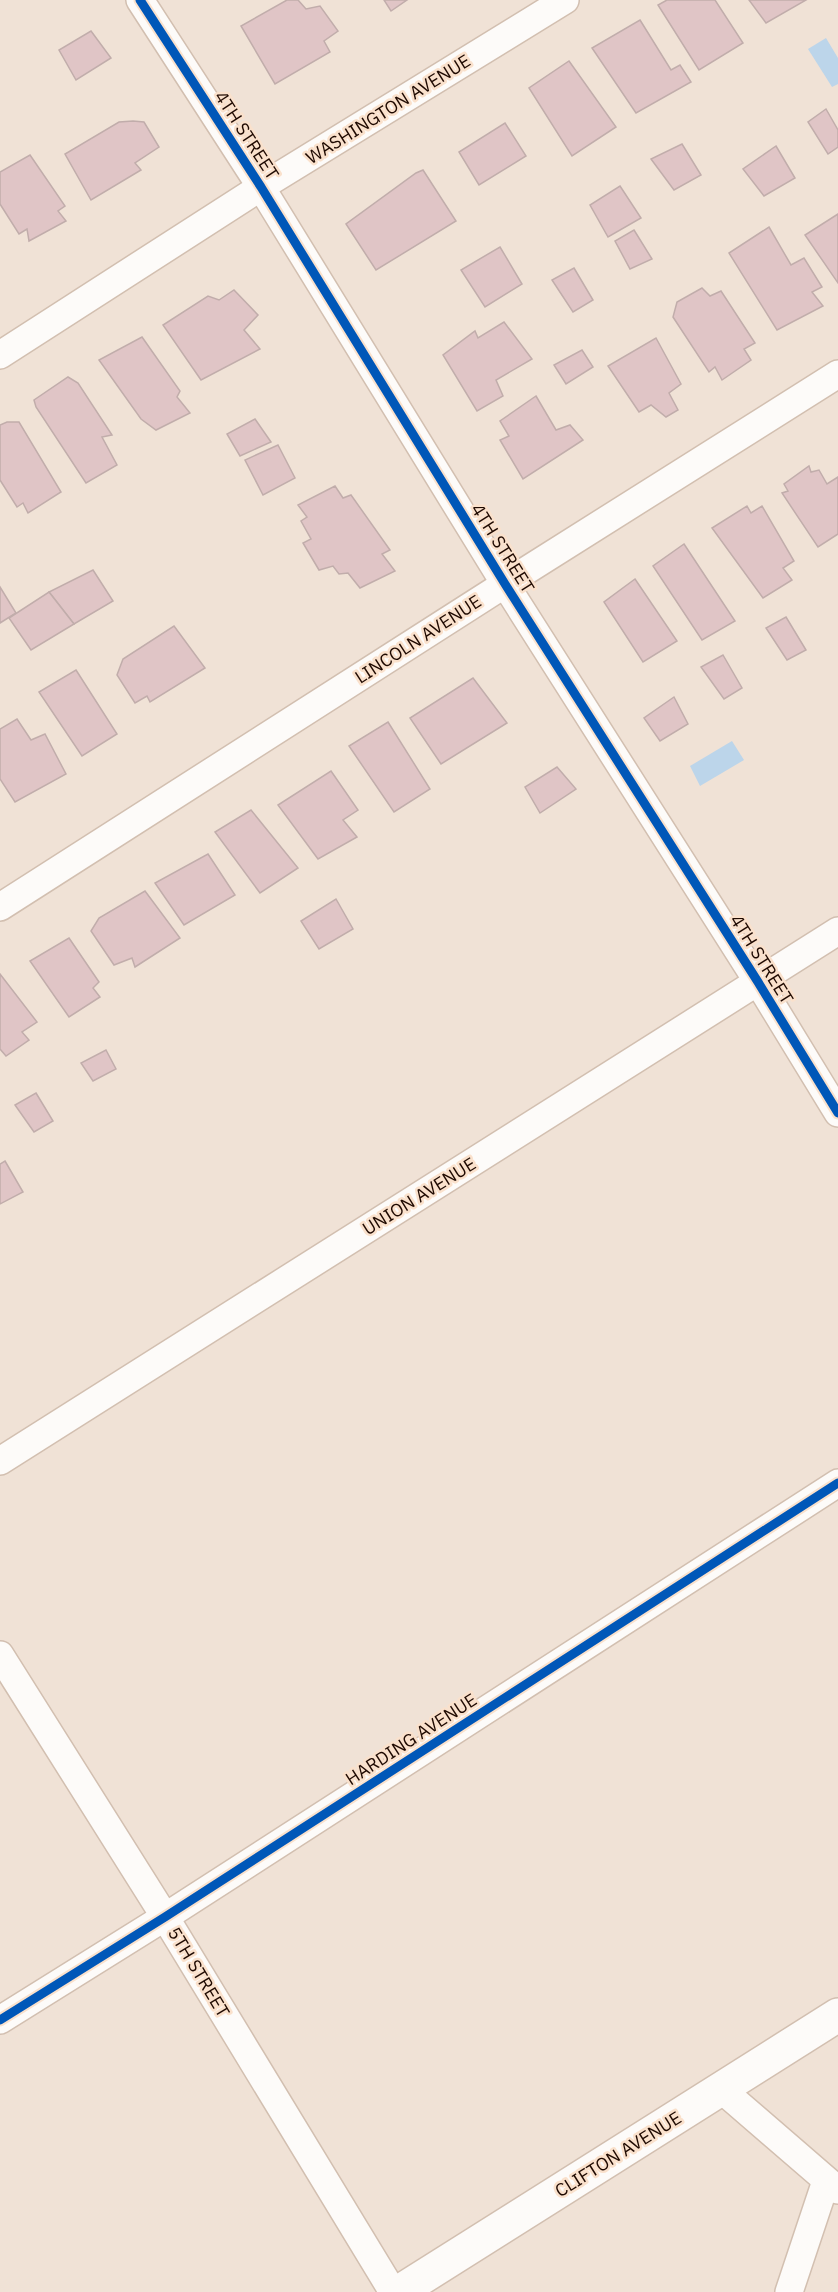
<svg xmlns="http://www.w3.org/2000/svg" width="838" height="2292" font-family="'IBM Plex Sans',sans-serif">
<rect width="100%" height="100%" fill="#f0e2d6"/>
<!-- water -->
<g fill="#bcd5ea">
<path d="M826,38l12,20v26l-6,3 -24,-38z"/>
<path d="M732,741l12,19 -44,26 -10,-20z"/>
</g>
<!-- building -->
<g fill="#e0c5c6" stroke="#c1adab" stroke-width="1.5">
<path d="M287,0h11l8,9 14,-3 18,25 -14,10 6,11 -55,32 -34,-58z"/>
<path d="M384,0h23l-16,11z"/>
<path d="M667,0h48l28,43 -44,27 -41,-65z"/>
<path d="M749,0h57l-40,23z"/>
<path d="M640,20l31,50 9,-5 11,17 -55,31 -44,-65z"/>
<path d="M91,31l20,27 -35,22 -17,-30z"/>
<path d="M569,61l47,66 -44,29 -43,-68z"/>
<path d="M826,109l12,21v17l-10,7 -20,-32z"/>
<path d="M133,121l11,1 15,25 -24,16 6,7 -50,30 -26,-46 54,-32z"/>
<path d="M505,123l21,33 -47,29 -20,-33z"/>
<path d="M682,144l19,31 -27,15 -23,-31z"/>
<path d="M776,146l19,32 -31,18 -21,-27z"/>
<path d="M30,155l35,51 -7,5 8,10 -37,20 -2,-12 -8,5 -19,-30v-32z"/>
<path d="M423,170l33,51 -80,49 -30,-46 70,-51z"/>
<path d="M620,186l21,32 -33,19 -18,-32z"/>
<path d="M838,214v69l-33,-48z"/>
<path d="M769,227l22,38 13,-7 18,29 -10,5 11,14 -46,24 -48,-77z"/>
<path d="M634,230l18,29 -22,10 -15,-28z"/>
<path d="M500,247l22,37 -37,23 -24,-37z"/>
<path d="M574,268l19,32 -20,12 -21,-32z"/>
<path d="M702,288l8,8 11,-5 34,52 -11,6 7,11 -29,20 -7,-13 -6,5 -36,-55 4,-15z"/>
<path d="M234,290l24,25 -14,15 16,19 -59,31 -38,-55 45,-29 11,4z"/>
<path d="M504,322l28,37 -36,21 7,16 -26,15 -34,-56 32,-24 3,7z"/>
<path d="M142,337l38,54 -3,6 13,16 -34,17 -15,-11 -42,-59z"/>
<path d="M656,338l25,46 -12,9 9,17 -12,7 -15,-12 -12,7 -31,-46z"/>
<path d="M582,350l11,17 -27,17 -12,-19z"/>
<path d="M68,377l10,6 34,52 -10,2 15,28 -31,18 -50,-76 -2,-7z"/>
<path d="M536,396l20,34 14,-5 13,15 -60,39 -23,-39 9,-4 -9,-15z"/>
<path d="M255,419l16,23 -31,14 -13,-22z"/>
<path d="M7,422h12l42,70 -33,21 -5,-10 -6,4 -17,-27v-55z"/>
<path d="M278,445l17,33 -32,17 -18,-35z"/>
<path d="M809,466l2,6 8,-2 8,14 11,-7v57l-20,13 -36,-54 6,-2 -4,-7z"/>
<path d="M335,486l8,12 8,-3 39,55 -8,4 13,17 -35,17 -12,-15 -9,1 -6,-8 -14,4 -16,-27 8,-4 -10,-18 6,-4 -9,-12z"/>
<path d="M747,506l4,7 11,-7 32,55 -11,7 9,12 -29,18 -51,-70z"/>
<path d="M684,544l51,77 -33,19 -49,-74z"/>
<path d="M93,570l20,31 -39,23 -25,-32z"/>
<path d="M635,579l42,62 -34,21 -39,-60z"/>
<path d="M0,587l16,26 -16,10z"/>
<path d="M49,592l25,32 -43,26 -22,-32z"/>
<path d="M786,617l20,33 -19,10 -21,-32z"/>
<path d="M174,626l31,42 -55,34 -3,-6 -12,7 -18,-28 6,-16z"/>
<path d="M723,655l19,33 -18,11 -23,-32z"/>
<path d="M76,670l41,64 -35,22 -43,-64z"/>
<path d="M473,678l34,45 -66,41 -31,-46z"/>
<path d="M674,697l14,27 -28,17 -16,-23z"/>
<path d="M17,719l14,21 14,-6 21,40 -51,28 -15,-23v-50z"/>
<path d="M388,722l42,67 -36,23 -45,-66z"/>
<path d="M557,767l19,22 -36,24 -15,-26z"/>
<path d="M331,771l27,39 -15,10 14,17 -39,22 -40,-54z"/>
<path d="M251,810l47,58 -38,25 -45,-61z"/>
<path d="M208,854l27,41 -51,30 -29,-42z"/>
<path d="M145,891l35,47 -45,29 -3,-9 -18,7 -23,-34 8,-13z"/>
<path d="M336,899l17,30 -34,20 -18,-28z"/>
<path d="M69,938l30,44 -6,6 7,9 -31,20 -39,-56z"/>
<path d="M0,974l37,48 -15,10 7,8 -23,16 -6,-7z"/>
<path d="M106,1050l10,19 -23,12 -12,-18z"/>
<path d="M36,1093l17,28 -19,11 -19,-27z"/>
<path d="M5,1161l18,31 -23,12v-40z"/>
</g>
<g fill="none" stroke-linecap="round" stroke-linejoin="round">
<!-- street casing -->
<g stroke="#d2bfb0" stroke-width="30">
<g id="street">
<path d="M140,0l121,187 244,397 253,398 80,131"/>
<path d="M0,355l261,-168 304,-187"/>
<path d="M0,907l505,-323 333,-210"/>
<path d="M0,1461l838,-530"/>
<path d="M0,1655l165,262 228,375"/>
<path d="M0,2020l165,-103 673,-434"/>
<path d="M721,2089l117,101"/>
<path d="M789,2292l37,-111"/>
</g>
</g>
<!-- secondary casing -->
<g stroke="#d2bfb0" stroke-width="36">
<path id="secondary" d="M399,2292l439,-277"/>
</g>
<!-- street -->
<use href="#street" stroke="#fdfbf9" stroke-width="27"/>
<!-- secondary -->
<use href="#secondary" stroke="#fdfbf9" stroke-width="33"/>
<!-- cycleway casing -->
<g stroke="#fae1cc" stroke-width="13">
<g id="cycleway">
<path d="M140,0l121,187 244,397 253,398 80,131"/>
<path d="M0,2020l165,-103 673,-434"/>
</g>
</g>
<!-- cycleway -->
<use href="#cycleway" stroke="#0057b8" stroke-width="9"/>
</g>
<g text-anchor="middle" dominant-baseline="central" stroke-width="5" stroke-linejoin="round" paint-order="stroke">
<!-- street labels -->
<g font-size="18" fill="#1e0900" stroke="#fae1cc">
<text transform="translate(388 109) rotate(-32)">WASHINGTON AVENUE</text>
<text transform="translate(247 135) rotate(57)">4TH STREET</text>
<text transform="translate(503 548) rotate(58)">4TH STREET</text>
<text transform="translate(418 639) rotate(-33)">LINCOLN AVENUE</text>
<text transform="translate(762 959) rotate(58)">4TH STREET</text>
<text transform="translate(419 1196) rotate(-32)">UNION AVENUE</text>
<text transform="translate(411 1739) rotate(-33)">HARDING AVENUE</text>
<text transform="translate(199 1972) rotate(59)">5TH STREET</text>
<text transform="translate(618 2154) rotate(-32)">CLIFTON AVENUE</text>
</g>
</g>
</svg>
